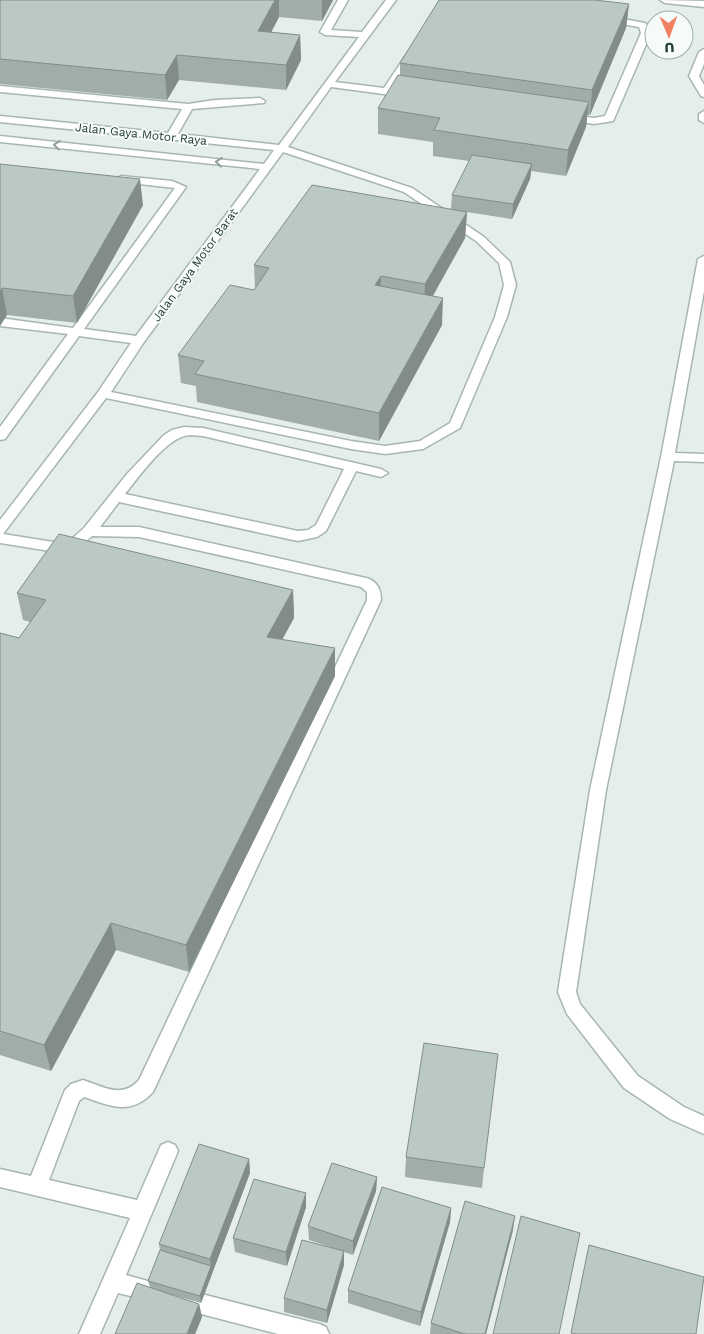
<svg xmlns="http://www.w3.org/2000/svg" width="704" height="1334" font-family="'Work Sans',sans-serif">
<rect width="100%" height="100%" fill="#e5eeea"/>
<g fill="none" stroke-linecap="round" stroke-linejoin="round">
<!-- minor casing -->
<g stroke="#a7b6b1" stroke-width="3">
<g id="minor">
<path d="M338,0h10l-17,30 31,2 24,-32h10l-61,82 49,6 24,-36 3,-1 5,3 -23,35 16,3 2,2 -5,3 -75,-10 -43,60 124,41 72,49 26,25 6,23 -9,32 -47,111 -37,21 -38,5 -34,-5 -245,-51 -103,136 63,10 18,-16 43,-54 37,-39 8,-5 12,-3 19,1 178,41 7,4 -7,4 -25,-6 -30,60 -9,6 -19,4 -179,-39 -19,25h39l227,51c11,3 15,11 15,22l-228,492c-22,24 -43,14 -69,5l-5,4 -30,79 88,20 24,-55 7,-3 7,3 3,6 -52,124 36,10 3,7 -3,7 -7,3 -37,-9 -18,41h-21l51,-116 -130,-31v-18l31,7 34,-86 6,-6 12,-4c21,7 39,19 56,0l228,-480v-8l-6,-5 -222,-50 -47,-1 -18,16 -5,2 -69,-11v-23l98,-128 33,-49 -52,-7 -74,103 -5,1v-13l68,-93 -68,-8v-8l73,10 102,-140 -54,-6 -5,-3 5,-3 51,5 14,6 -102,142 52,7 124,-167 -260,-27v-6l264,28 10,-14 -274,-28v-6l168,17 14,-24 -182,-17v-6l188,18 27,-4 45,-2 5,3 -1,2 -72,6 -14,25 101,11 80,-108 -34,-2 -5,-3zM283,152l121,40 72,49 23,22 5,22 -9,32 -45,106 -30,18 -35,5 -34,-5 -240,-49 33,-50zM190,435l13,1 141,33 -28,56 -8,5 -10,1 -173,-37c14,-17 42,-58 65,-59z"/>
<path d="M660,0l44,1v6l-39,-4z"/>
<path d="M607,16l38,7 6,5v5l-37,86 -1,2 -19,3 -32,-5v-4l4,-1 28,4 11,-2 36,-83 -2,-6 -35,-6 -2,-2z"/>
<path d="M704,49v15l-5,12 5,9v12l-3,-1 -12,-20 10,-24z"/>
<path d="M704,111v12l-5,-3v-6z"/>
<path d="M704,256v35l-29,162 29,1v8l-30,-1 -68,329 -30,202 4,12 58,72 46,31 20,9v18l-34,-15 -46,-31 -57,-74 -9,-22 32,-202 71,-333 37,-198z"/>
<path d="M178,1288l141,36 7,3 3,7h-51l-100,-26 -7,-3 -3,-7 3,-7z"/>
</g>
</g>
<!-- minor -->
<use href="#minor" fill="#fff" fill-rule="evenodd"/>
</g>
<!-- wall -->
<g fill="#a0ada8">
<path d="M0,0h333l-11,21 -43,-4 -8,15 29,3 1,25 -15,30 -107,-10 -12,20 -167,-16z"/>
<path d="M629,4l-3,24 -36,87h-3l-1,12 -20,49 -35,-5 -1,8 -18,40 -45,-7 -2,26 -32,58 9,29 -63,116 -182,-39 -1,-16 -15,-3 -3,-28 76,-65 1,-2 -1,-23 197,-56 1,-14 17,-34 -36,-5v-14l-55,-8v-26l22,-33v-12z"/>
<path d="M0,164l143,41 -66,118 -70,-8 -7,11z"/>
<path d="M293,590l1,28 -12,22 53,36 -146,296 -73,-22 -65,121 -51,-16v-422l19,5 11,-16 -7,-2 -6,-27z"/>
<path d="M406,1157l78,11 -2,20 -77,-11z"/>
<path d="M249,1159l1,14 -49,130 -32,-9 30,10 3,13 -7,17h-80l35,-47 -2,-6 12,-31 -1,-6z"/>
<path d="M377,1177l-1,14 -23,64 -9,-3v13l-17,58 -43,-11v-14l49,-50 -24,-8 -1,-14z"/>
<path d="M306,1207l-19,59 -52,-14 -2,-14z"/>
<path d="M451,1208l-1,14 -30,104 -72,-23v-13z"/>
<path d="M513,1230l-27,104h-56l1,-11z"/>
</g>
<!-- shaded-wall -->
<g fill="#828d88">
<path d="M275,0h4v17l-20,39 -1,-25z"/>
<path d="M322,0h11l-11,21z"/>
<path d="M629,4l-3,24 -36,87 2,-25z"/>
<path d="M300,35l1,25 -15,30v-25z"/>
<path d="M177,55l2,25 -12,20 -2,-25z"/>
<path d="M589,102l-3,25 -20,49 2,-26z"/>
<path d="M532,164l-2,15 -18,40 1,-15z"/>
<path d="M140,179l3,26 -66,118 -4,-27z"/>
<path d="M467,212l-2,26 -41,73 1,-27z"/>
<path d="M381,276l-1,27 -5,-18z"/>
<path d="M2,288l5,27 -7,11v-34z"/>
<path d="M443,298l-1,27 -63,116v-28z"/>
<path d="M293,590l1,28 -26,47 -1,-28z"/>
<path d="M335,648v28l-146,296 -3,-27z"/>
<path d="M111,923l5,27 -65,121 -7,-26z"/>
<path d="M249,1159l1,14 -49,130 -1,-7 11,-30 -1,-7z"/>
<path d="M377,1177l-1,14 -23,64v-14z"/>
<path d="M306,1193v14l-19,59 -1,-14z"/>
<path d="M451,1208l-1,14 -30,104 1,-14z"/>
<path d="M515,1216l-2,14 -27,104h-1z"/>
<path d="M344,1251v14l-17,58v-13z"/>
<path d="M199,1304l3,13 -7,17h-8z"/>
</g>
<!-- building -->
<g fill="#bac9c3" stroke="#828d88">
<path d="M0,0h275l-17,31 42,4 -14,30 -109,-10 -12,20 -165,-16z"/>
<path d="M439,0h156l34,4 -37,86 -192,-27z"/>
<path d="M398,75l191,27 -21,48 -134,-20 6,-12 -62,-10z"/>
<path d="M472,155l60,9 -19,40 -61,-9z"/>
<path d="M0,164l140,15 -67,117 -71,-8 -2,4z"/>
<path d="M312,185l155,27 -42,72 -44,-8 -6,9 68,13 -64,115 -184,-39 9,-13 -26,-6 52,-70 24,5 15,-22 -15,-3z"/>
<path d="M59,534l234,56 -26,47 68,11 -149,297 -75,-22 -67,122 -44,-14v-398l19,5 27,-38 -29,-7z"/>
<path d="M424,1043l74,11 -14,114 -78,-11z"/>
<path d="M199,1144l50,15 -39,100 -51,-15z"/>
<path d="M332,1163l45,14 -24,64 -45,-15z"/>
<path d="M254,1179l52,14 -20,59 -53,-14z"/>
<path d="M382,1187l69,21 -30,104 -73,-22z"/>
<path d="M465,1201l50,15 -30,118h-20l-34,-11z"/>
<path d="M521,1216l59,17 -21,101h-66z"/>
<path d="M302,1240l42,11 -17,59 -43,-12z"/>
<path d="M589,1245l115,32 -8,57h-120l-5,-1z"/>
<path d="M160,1250l51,16 -11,30 -52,-15z"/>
<path d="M137,1283l62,21 -12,30h-72z"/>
</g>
<!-- one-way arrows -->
<defs><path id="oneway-chevron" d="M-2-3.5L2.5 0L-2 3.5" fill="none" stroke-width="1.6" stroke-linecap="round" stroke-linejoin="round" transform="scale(1.25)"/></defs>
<g stroke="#92a09c">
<use href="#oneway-chevron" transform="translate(57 145) rotate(-174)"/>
<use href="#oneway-chevron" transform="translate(219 162) rotate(-174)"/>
</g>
<g text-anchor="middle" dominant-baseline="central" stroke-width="4" stroke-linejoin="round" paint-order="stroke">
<!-- far-street labels -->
<g font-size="12" fill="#244038" stroke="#f6faf8">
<text transform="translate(141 134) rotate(6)">Jalan Gaya Motor Raya</text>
<text transform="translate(195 265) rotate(-54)">Jalan Gaya Motor Barat</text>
</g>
</g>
<!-- north arrow -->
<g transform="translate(669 35) rotate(178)"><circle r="24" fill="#f6faf8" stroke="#a2b0ab"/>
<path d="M0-4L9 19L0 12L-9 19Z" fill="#f18061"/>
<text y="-8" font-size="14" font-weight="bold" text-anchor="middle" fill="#244038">U</text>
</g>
</svg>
